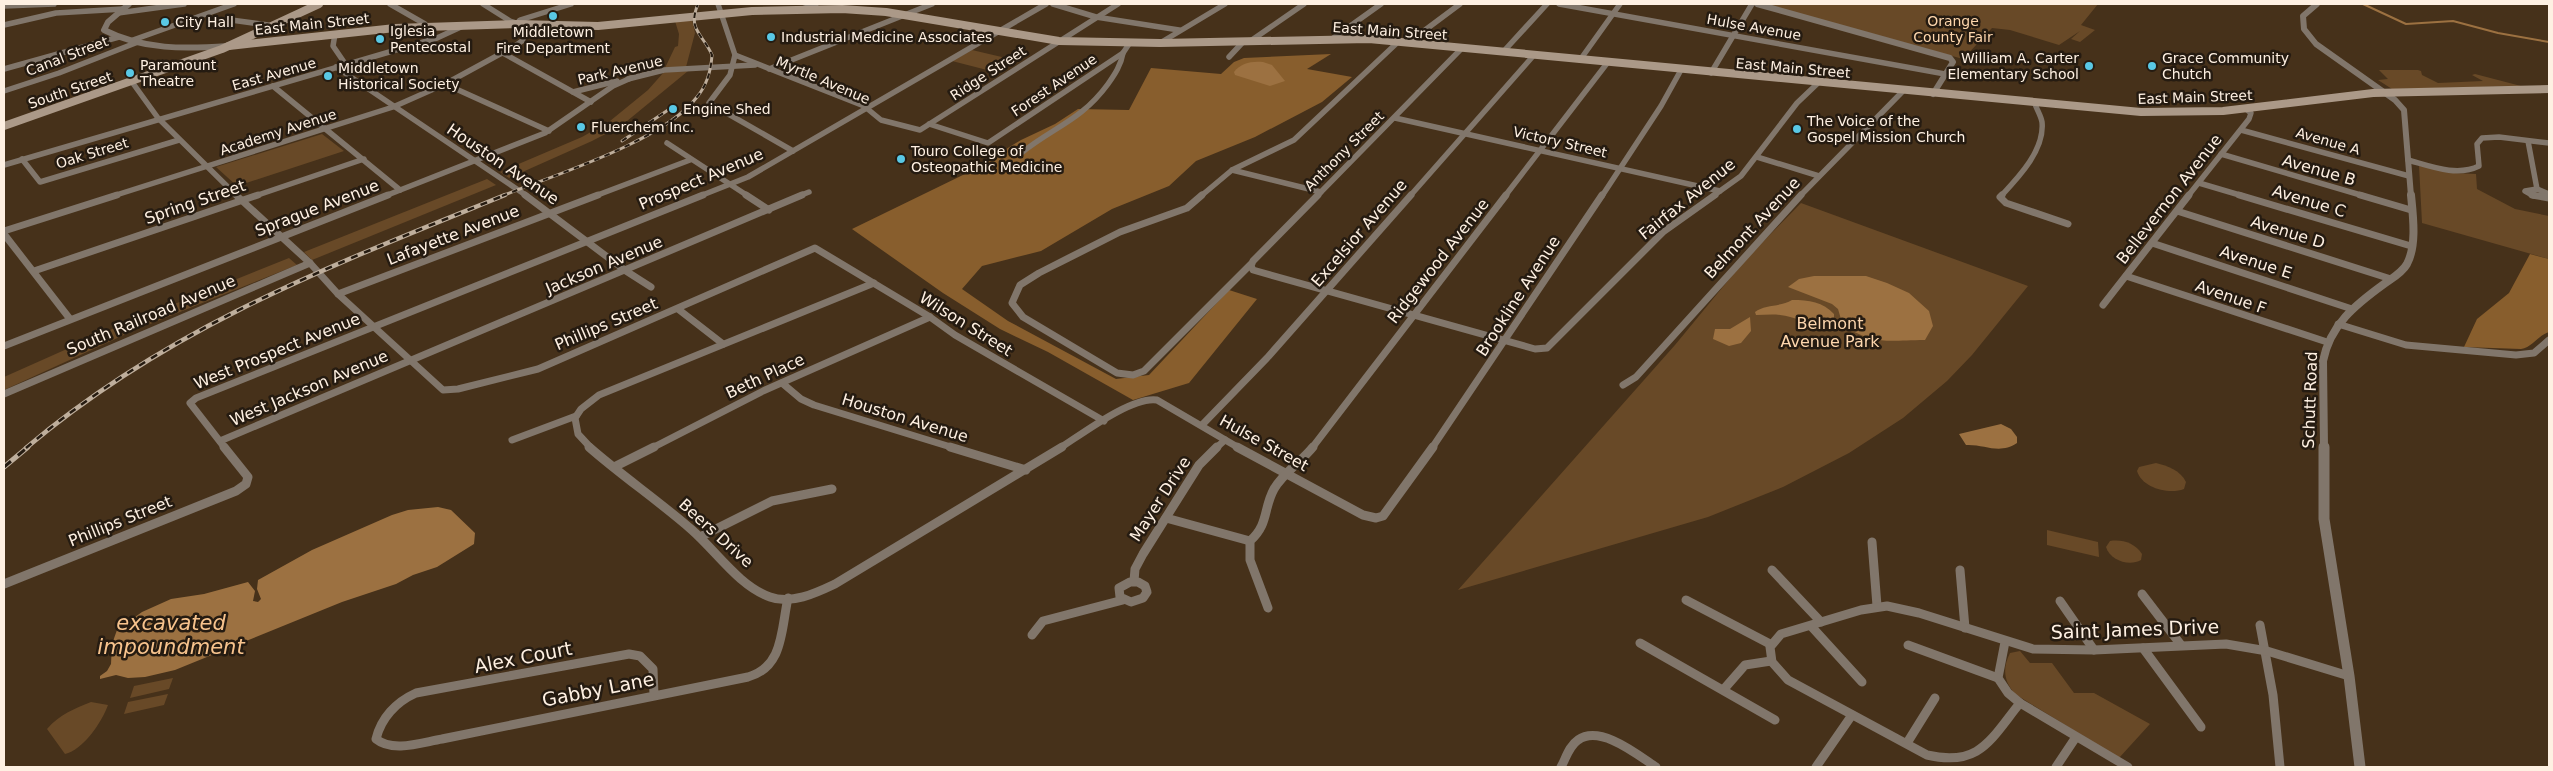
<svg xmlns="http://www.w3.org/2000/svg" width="2553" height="771" font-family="'DejaVu Sans',sans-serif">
<rect width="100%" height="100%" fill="#46311a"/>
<!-- green -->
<g fill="#684927">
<path d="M1764,4h334l-17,21 14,5 -15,12 -9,-3 9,-8 -21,14 -49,-15 -18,-2 -29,31z"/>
<path d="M692,20l3,13 -9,34 -21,1 10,-21 3,-1 1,-12 -4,-13z"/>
<path d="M972,50l34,8 -19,12 -35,-9z"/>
<path d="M2379,70h39l3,1 1,4 16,8 45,-2 -11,-6 3,-1 46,12 -129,3 -14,-9 10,-1z"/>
<path d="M688,71l-67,55 -29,15 -83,37 -9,-6 82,-35 28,-16 38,-31 16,-18z"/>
<path d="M322,134l22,17 -107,35 -21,-19z"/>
<path d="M2419,165l35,8 22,1 1,15 38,20 34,7v43l-127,-36z"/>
<path d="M487,179l9,6 -184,75 -8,-8z"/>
<path d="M1801,203l227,83 -56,69 -25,26 -44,37 -54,35 -66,34 -75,30 -250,73 217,-245 70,-85z"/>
<path d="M289,258l8,7 -162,65 -131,60v-13l101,-45z"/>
<path d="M2156,463c12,3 24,7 30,19l-2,7c-15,6 -42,-1 -47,-18l2,-4z"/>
<path d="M2047,530l51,12 1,15 -52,-12z"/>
<path d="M2110,541c12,-2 25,2 32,13l-1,6c-12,7 -31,0 -35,-13z"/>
<path d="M2020,651l10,12h22l22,30h20l56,31 -31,34 -104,-64c-11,-13 -13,-25 -5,-41z"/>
<path d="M173,678l-4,11 -39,9 4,-12z"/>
<path d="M168,694l-4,11 -40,9 4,-12z"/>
<path d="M91,702l17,3c-6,17 -25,45 -43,49l-18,-25c13,-15 27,-20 44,-27z"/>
</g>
<!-- forest -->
<g fill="#885e2d">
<path d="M1331,54l-24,15 45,8 -30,25 -67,35 -59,24 -27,25 -57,23 -71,42 -59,15 -20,23 46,32 108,58 33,-4 80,-85 28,9 -68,84 -56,17 -85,-48 -48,-23 -57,-36 -91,-64 115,-56 54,-33 34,-16 23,-15 51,1 22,-42 70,6 13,-12 10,-4z"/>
<path d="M2530,254l19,5v73c-12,4 -16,15 -28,17l-57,-2 13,-28 32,-26z"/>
</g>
<!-- water -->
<g fill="#9c7141">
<path d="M1263,62l9,3 13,16 -15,5 -35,-11 -1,-3c7,-9 17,-11 29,-10z"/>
<path d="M1814,276h52l21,7 22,10 20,18 4,15 -8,14c-37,0 -47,6 -82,-14l-5,-17 -6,-5 -44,-17 11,-8z"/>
<path d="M1792,300c17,0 31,2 42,14v7c-17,8 -36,-4 -54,-6 -8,-1 -16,0 -24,0l-1,-3c10,-8 26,-5 37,-12z"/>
<path d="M1750,317l1,14 -10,12 -12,3 -16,-7 2,-10h15z"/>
<path d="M2001,424l10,5 6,8v6c-18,12 -32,1 -51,2l-7,-11z"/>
<path d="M438,507l13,3 24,23 -1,11 -37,23 -24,8 -17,9 -54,18 -167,68 -30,7 -17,1 -12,-3 -16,4v-3l7,-5 4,-7 1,-20 5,-14 25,-18 29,-13 33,-5 44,-12 7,9 -2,10 5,1 3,-3 -4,-10 1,-9 54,-30 80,-35 16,-5z"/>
</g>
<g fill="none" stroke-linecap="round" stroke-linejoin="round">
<!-- stream -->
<path stroke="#9c7141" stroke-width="2" d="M2363,4l43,20 47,-3 45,12 51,9"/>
<!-- minor-far2 -->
<g stroke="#81766b" stroke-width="5.5">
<path d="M390,4l35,20 -1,3"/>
<path d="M718,4l17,51 -5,20 -21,28 84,48"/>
<path d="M1053,4l43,13 83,13"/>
<path d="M1559,4l386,70"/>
<path d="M4,6l50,-2"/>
<path d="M802,9l14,-5"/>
<path d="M118,13l66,-9"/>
<path d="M231,20l37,5"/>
<path d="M517,24l3,-4 51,-16"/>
<path d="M4,25l52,-12 67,-4"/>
<path d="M335,34l-2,12 13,19"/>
<path d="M1332,39l49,-35"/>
<path d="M133,40l101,-36"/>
<path d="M1249,42l55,-38"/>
<path d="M1409,42l51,-38"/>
<path d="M1160,43l65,-39"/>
<path d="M1503,52l44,-48"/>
<path d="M503,53l88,49"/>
<path d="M735,55l129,51 17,14 39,10 198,-126"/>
<path d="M1229,57l14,-15"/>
<path d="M1580,60l40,-56"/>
<path d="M336,67l191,129"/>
<path d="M4,69l115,-32"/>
<path d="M769,69l163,-65"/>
<path d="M1711,73l41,-69"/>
<path d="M628,79l36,-9 91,-5"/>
<path d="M132,82l26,36 79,78"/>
<path d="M445,84l104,47"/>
<path d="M273,86l127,104"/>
<path d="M4,91l55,-18 79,-31"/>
<path d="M573,92l44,-11"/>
<path d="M1395,118l325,73"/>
<path d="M929,124l59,19 135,-90 6,-9"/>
<path d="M2241,130l168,46"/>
<path d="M2528,141l9,48"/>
<path d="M667,143l81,53"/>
<path d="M1020,154c33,-27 61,-33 88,-70 7,-10 13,-19 15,-31"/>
<path d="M2221,154l143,42"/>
<path d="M1757,157l62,19"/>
<path d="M22,159l18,23 139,-42"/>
<path d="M2408,160c22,6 49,17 71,6l-2,-22 5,-6 17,-1 50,6"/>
<path d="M4,165l433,-127 26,-12"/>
<path d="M1232,170l89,22"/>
<path d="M2199,183l44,13"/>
<path d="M113,196l280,-89 52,-23 70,-38 7,-5 7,-14 -19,-6 -27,-17"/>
<path d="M255,196l109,-37"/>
<path d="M385,196l160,-63 68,-47 18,-8"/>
<path d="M595,196l95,-36"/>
<path d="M700,196l48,-19 298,-173"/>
<path d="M799,196l10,-4"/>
<path d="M1201,196l31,-26 62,-30 105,-99"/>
<path d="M1317,196l145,-148"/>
<path d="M1410,196l124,-141"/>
<path d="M1505,196l103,-134"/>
<path d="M1602,196l59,-90 20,-36"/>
<path d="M1713,196l28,-20 56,-73 21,-20"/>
<path d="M1800,196l103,-105"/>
<path d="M2001,196c17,-18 44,-46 41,-74 -1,-6 -5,-12 -7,-18"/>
<path d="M2188,196l61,-77 2,-6 -5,-4"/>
<path d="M2534,196l-9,-5 12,-2 12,5"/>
</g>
<!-- minor-far1 -->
<g stroke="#81766b" stroke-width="7">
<path d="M236,195l74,68 28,31 105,96 15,-1 80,-20 277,-121 115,69 25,18 149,86"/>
<path d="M525,195l101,76 25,16"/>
<path d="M746,195l23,15"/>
<path d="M1202,195l-15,13 -67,24 -81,41 -19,12 -8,18 11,14 94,56 16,2 11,-4 107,-107"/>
<path d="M1318,195l-65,66 -2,5 2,4 282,79 12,-1 116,-116 52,-37"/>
<path d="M2002,195l-2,2 6,6 62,21"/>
<path d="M2239,195l172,51"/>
<path d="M2360,195l51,15"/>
<path d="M2532,195l17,3"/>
<path d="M2177,211l214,68"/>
<path d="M4,231l113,-36"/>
<path d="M4,234l66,85"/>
<path d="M2152,243l200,66"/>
<path d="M34,271l224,-76"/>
<path d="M2126,276l201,66"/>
<path d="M338,294l260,-99"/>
<path d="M2103,305l86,-110"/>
<path d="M678,309l45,35"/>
<path d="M2338,324l68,21 110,10 18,-2 15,-13"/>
<path d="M4,346l384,-151"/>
<path d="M782,383l19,16 13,6 140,43"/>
<path d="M1623,385l13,-8 165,-182"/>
<path d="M4,394l306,-131"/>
<path d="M1202,425l65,-67 144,-163"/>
<path d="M512,440l64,-24"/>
<path d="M220,441l582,-246"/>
<path d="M225,448l-35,-45 6,-5 507,-203"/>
<path d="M591,448l-13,-14 -3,-16 6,-9 18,-14 275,-112"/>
<path d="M652,448l111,-57 167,-74"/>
<path d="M1060,448c22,-14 72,-52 97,-48l82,48"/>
<path d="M1216,448l9,-8"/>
<path d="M1312,448l194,-253"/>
<path d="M1432,448l170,-253"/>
</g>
<!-- minor -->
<g stroke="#81766b" stroke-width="9">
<path d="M589,447c33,29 70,54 103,83 24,21 47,56 78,67 21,8 46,-4 65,-13l227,-137"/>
<path d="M950,447l76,23"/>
<path d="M1237,447l126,68 13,3 7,-2 50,-69"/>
<path d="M614,467l40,-20"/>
<path d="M1166,518l84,23"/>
<path d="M700,537l72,-36 60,-12"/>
<path d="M1872,542l5,64"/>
<path d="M1772,570l49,52"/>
<path d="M1960,570l5,58"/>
<path d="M1134,581l1,-12 8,-15 56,-89 18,-18"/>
<path d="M1130,582h8l7,4 2,6 -4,6 -12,4 -11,-5 -1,-9z"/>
<path d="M4,584l232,-93 10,-7 2,-7 -24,-30"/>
<path d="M2142,594l39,51"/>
<path d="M1686,600l84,44"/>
<path d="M2060,601l34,49"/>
<path d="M1268,608l-18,-48v-19c19,-17 13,-32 24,-52 9,-16 27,-27 39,-42"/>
<path d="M2260,625l13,70 7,72"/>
<path d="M1811,626l51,56"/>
<path d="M1032,635l11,-14 80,-21"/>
<path d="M2005,642l-7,36 10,15 12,10 108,64"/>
<path d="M1640,643l135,77"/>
<path d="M1908,645l90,33"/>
<path d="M2143,648l58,79"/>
<path d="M1724,689l21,-24 26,-4"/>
<path d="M654,696l-1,-27 -13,-13 -11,-2 -213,39c-20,9 -35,25 -40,46 17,14 47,3 66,0l306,-62c36,-10 33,-48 40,-79"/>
<path d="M2020,703c-30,37 -40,64 -93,52l-139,-75 -16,-18 -2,-15 11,-13 80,-24 26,-4 32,7 114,36 61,1 132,-6 41,7 82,25"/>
<path d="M1907,743l28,-45"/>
<path d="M1561,767c5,-9 8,-21 17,-27 22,-16 60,15 78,27"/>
<path d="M1816,767l36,-52"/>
<path d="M2056,767l20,-30"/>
</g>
<!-- tertiary-far2 -->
<g stroke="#81766b" stroke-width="6">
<path d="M129,4l-21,18 -4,8c39,20 81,19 124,16"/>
<path d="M1757,4l193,54 3,4 -20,32"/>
<path d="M2317,4l-14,12 1,13 12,15 79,56 9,10 7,86"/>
</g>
<!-- tertiary-far1 -->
<path stroke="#81766b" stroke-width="8" d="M2324,448l-1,-87c7,-36 32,-56 61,-77 7,-5 18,-11 23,-20 10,-19 6,-48 4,-69"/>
<!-- tertiary -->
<path stroke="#81766b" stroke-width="11" d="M2324,447v72l25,157 11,91"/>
<!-- secondary -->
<g stroke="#ab9988" stroke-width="8">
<path d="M229,46l166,-18 122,-4 81,2 154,-15 90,-2 44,3 173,29 101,2 209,-4 772,73 82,-1 150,-18 176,-4"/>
<path d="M4,126l218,-77 97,-45"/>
</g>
<!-- rail-far2 casing -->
<g stroke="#beae9c" stroke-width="3">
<g id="rail-far2">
<path d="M622,141l52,-35"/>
<path d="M502,196c52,-21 162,-55 195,-99 10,-12 14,-26 15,-42 -9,-21 -25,-25 -14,-51"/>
</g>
</g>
<!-- rail-far1 casing -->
<g stroke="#beae9c" stroke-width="4.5">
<path id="rail-far1" d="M26,448c144,-122 307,-183 479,-253"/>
</g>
<!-- rail casing -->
<g stroke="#beae9c" stroke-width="5">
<path id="rail" d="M4,467l24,-20"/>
</g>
<!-- rail-far2 -->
<use href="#rail-far2" stroke="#251b11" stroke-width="2" stroke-dasharray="5.5" stroke-linecap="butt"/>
<!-- rail-far1 -->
<use href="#rail-far1" stroke="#251b11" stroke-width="2.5" stroke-dasharray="7" stroke-linecap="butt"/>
<!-- rail -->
<use href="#rail" stroke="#251b11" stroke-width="3" stroke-dasharray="9" stroke-linecap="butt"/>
</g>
<!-- markers -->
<g fill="#59c8e5" stroke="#251b11" stroke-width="2">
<circle cx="553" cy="16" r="5"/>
<circle cx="165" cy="22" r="5"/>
<circle cx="771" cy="37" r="5"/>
<circle cx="380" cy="39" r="5"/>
<circle cx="2089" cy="66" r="5"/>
<circle cx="2152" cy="66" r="5"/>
<circle cx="130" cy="73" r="5"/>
<circle cx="328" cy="76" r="5"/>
<circle cx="673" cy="109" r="5"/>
<circle cx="581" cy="127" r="5"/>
<circle cx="1797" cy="129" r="5"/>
<circle cx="901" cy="159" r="5"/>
</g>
<g text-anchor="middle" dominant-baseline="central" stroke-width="5" stroke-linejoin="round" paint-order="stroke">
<!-- far-park labels -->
<g font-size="14" fill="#fdd6ad" stroke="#251b11">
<text x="1953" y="21">Orange<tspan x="1953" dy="16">County Fair</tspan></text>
</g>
<!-- far-poi labels -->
<g font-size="14" fill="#fef0e2" stroke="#251b11" text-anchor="start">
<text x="175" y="22">City Hall</text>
<text x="390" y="31">Iglesia<tspan x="390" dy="16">Pentecostal</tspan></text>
<text x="553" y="32" text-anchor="middle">Middletown<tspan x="553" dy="16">Fire Department</tspan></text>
<text x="781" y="37">Industrial Medicine Associates</text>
<text x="2079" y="58" text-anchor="end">William A. Carter<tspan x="2079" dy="16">Elementary School</tspan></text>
<text x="2162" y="58">Grace Community<tspan x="2162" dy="16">Chutch</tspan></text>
<text x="140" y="65">Paramount<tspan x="140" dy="16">Theatre</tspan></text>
<text x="338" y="68">Middletown<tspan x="338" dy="16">Historical Society</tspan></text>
<text x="683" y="109">Engine Shed</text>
<text x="1807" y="121">The Voice of the<tspan x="1807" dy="16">Gospel Mission Church</tspan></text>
<text x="591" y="127">Fluerchem Inc.</text>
<text x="911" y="151">Touro College of<tspan x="911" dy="16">Osteopathic Medicine</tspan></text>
</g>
<!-- far-street labels -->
<g font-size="14" fill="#fef0e2" stroke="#251b11">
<text transform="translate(312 24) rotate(-6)">East Main Street</text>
<text transform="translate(1754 27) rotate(10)">Hulse Avenue</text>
<text transform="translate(1390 31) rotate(4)">East Main Street</text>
<text transform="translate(67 56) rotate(-21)">Canal Street</text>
<text transform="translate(1793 68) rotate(5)">East Main Street</text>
<text transform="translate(620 70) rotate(-13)">Park Avenue</text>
<text transform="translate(988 73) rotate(-33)">Ridge Street</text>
<text transform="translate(274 74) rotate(-16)">East Avenue</text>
<text transform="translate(823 80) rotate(23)">Myrtle Avenue</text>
<text transform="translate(1054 85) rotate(-34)">Forest Avenue</text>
<text transform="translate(70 90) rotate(-19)">South Street</text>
<text transform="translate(2195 97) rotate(-2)">East Main Street</text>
<text transform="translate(278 132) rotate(-18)">Academy Avenue</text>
<text transform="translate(2328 141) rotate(16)">Avenue A</text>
<text transform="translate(1560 142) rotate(13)">Victory Street</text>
<text transform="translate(1344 151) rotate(-45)">Anthony Street</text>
<text transform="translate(92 153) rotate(-17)">Oak Street</text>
</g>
<!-- street labels -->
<g font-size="16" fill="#fef0e2" stroke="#251b11">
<text transform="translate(503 164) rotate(34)">Houston Avenue</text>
<text transform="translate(2319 170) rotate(16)">Avenue B</text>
<text transform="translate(701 179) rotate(-23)">Prospect Avenue</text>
<text transform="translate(1687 199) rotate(-39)">Fairfax Avenue</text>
<text transform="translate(2169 199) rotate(-52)">Bellevernon Avenue</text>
<text transform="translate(2309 201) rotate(17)">Avenue C</text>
<text transform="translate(195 202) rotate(-19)">Spring Street</text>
<text transform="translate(317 208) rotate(-21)">Sprague Avenue</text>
<text transform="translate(1752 228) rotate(-47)">Belmont Avenue</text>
<text transform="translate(2288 232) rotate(17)">Avenue D</text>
<text transform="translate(1359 233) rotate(-49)">Excelsior Avenue</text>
<text transform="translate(453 235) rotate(-21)">Lafayette Avenue</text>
<text transform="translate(1438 261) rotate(-52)">Ridgewood Avenue</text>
<text transform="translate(2256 262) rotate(18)">Avenue E</text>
<text transform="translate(604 265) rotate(-23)">Jackson Avenue</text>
<text transform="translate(1518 296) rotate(-57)">Brookline Avenue</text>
<text transform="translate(2231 297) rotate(19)">Avenue F</text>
<text transform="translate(151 315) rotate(-23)">South Railroad Avenue</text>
<text transform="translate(606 324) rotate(-23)">Phillips Street</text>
<text transform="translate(966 324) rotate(32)">Wilson Street</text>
<text transform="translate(277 351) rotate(-22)">West Prospect Avenue</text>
<text transform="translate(765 376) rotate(-25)">Beth Place</text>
<text transform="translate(309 388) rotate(-23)">West Jackson Avenue</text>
<text transform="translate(2310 400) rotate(-88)">Schutt Road</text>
<text transform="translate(905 418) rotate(17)">Houston Avenue</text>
<text transform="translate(1264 443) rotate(29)">Hulse Street</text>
<text transform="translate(1160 499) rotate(-57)">Mayer Drive</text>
<text transform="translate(120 521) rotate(-22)">Phillips Street</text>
<text transform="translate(716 533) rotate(42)">Beers Drive</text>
</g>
<!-- park labels -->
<g font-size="16" fill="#fdd6ad" stroke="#251b11">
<text x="1830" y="323">Belmont<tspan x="1830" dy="18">Avenue Park</tspan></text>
</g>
<!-- near-street labels -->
<g font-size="19" fill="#fef0e2" stroke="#251b11">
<text transform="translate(2135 629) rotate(-2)">Saint James Drive</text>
<text transform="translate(523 657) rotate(-11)">Alex Court</text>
<text transform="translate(598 689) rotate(-11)">Gabby Lane</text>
</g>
<!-- near-water labels -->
<g font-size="21" font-style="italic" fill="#f7c38d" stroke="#251b11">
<text x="171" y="623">excavated<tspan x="171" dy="24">impoundment</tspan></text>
</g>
</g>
<!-- border -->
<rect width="2553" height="771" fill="none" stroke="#fef0e2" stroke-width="10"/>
</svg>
